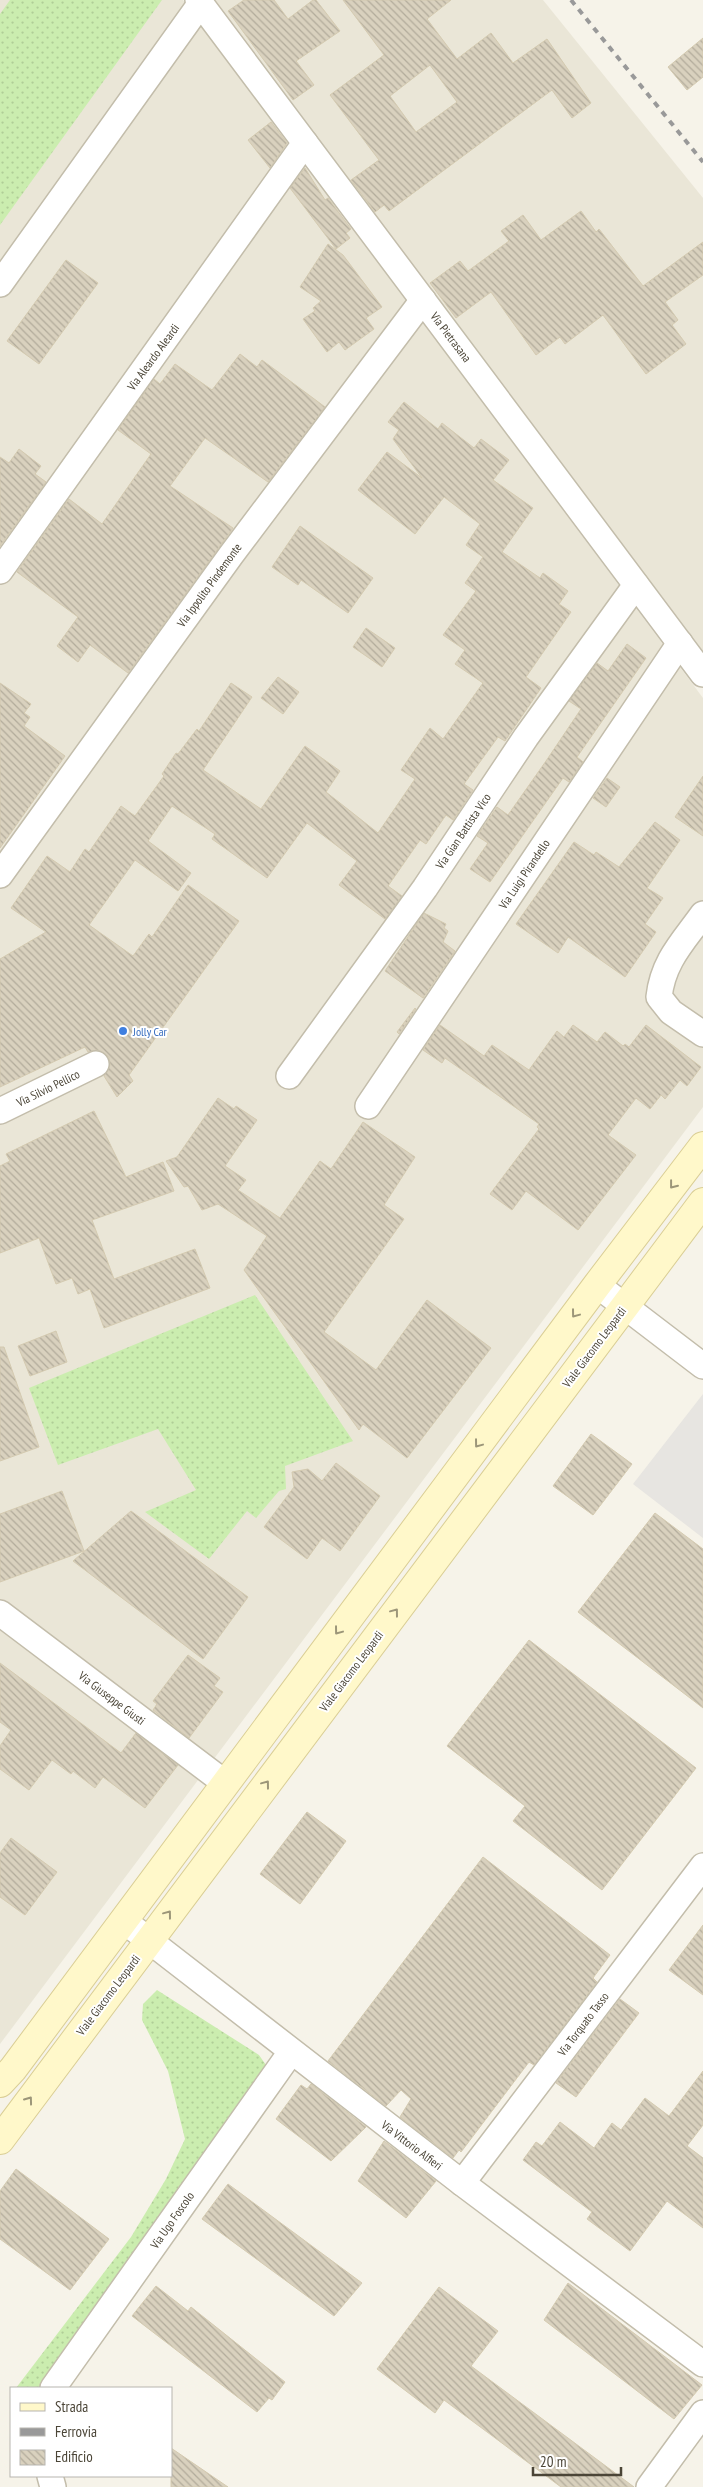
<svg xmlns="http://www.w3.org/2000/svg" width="703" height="2487" font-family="'PT Sans Narrow',sans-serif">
<defs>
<pattern id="grass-dots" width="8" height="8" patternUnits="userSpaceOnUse" patternTransform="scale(1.25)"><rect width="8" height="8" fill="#cbedaf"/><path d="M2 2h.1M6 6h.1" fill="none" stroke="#b0cd97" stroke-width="1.8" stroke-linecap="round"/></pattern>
<pattern id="building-back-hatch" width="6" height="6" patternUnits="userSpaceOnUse" patternTransform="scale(1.25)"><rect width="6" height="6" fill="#d9d1be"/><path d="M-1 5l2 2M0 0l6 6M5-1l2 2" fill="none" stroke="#b2ab9b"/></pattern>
</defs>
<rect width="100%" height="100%" fill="#f6f3e9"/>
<!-- residential -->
<g fill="#eae6d7">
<path d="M0,0h183l520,698v409l-703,937z"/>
<path d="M206,0h337l160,198v461z"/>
</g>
<!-- grass -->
<g fill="url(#grass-dots)">
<path d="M10,0h152l-162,225v-211z"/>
<path d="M255,1295l98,146 -68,25 1,23 -7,2 -23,27 -9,-7 -38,48 -64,-47 51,-22 -38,-61 -100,36 -29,-77z"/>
<path d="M157,1990l102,65 9,13 -225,320h-27l115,-151 35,-58 19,-40 -17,-68 -26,-51 1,-16z"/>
</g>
<!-- parking -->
<path fill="#e7e5e1" d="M703,1394v144l-70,-54z"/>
<!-- building -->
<g fill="url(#building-back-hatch)" stroke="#d4cab0" fill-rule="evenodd">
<path d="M244,0h30l14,19 25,-19h3l24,31 -44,30 18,24 -21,15 -65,-89z"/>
<path d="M343,0h108l-24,19 30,40 34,-26 22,30 34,-24 44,64 -19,15 -20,-28 -163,121 -5,-6 -9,7 -24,-32 28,-20 -49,-65 54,-40zM430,65l27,37 -41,30 -26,-36z"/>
<path d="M703,38v39l-16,13 -19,-23z"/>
<path d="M271,122l16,21 -17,25 -22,-28z"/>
<path d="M305,168l20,32 3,-2 23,31 -5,4 4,5 -14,11 -46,-61z"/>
<path d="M581,211l15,21 3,-3 44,57 60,-44v33l-38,27 13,18 -6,5 14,19 -40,30 -43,-59 -38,29 -5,-7 -24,18 -45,-63 -35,26 -26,-35 30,-22 8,10 41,-30 -8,-10 22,-16 18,25z"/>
<path d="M328,244l15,11 39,52 -16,11 8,11 -29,21 -6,-8 -12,10 -24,-33 12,-8 -2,-3 8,-7 -21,-14z"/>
<path d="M66,260l32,23 -59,81 -32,-23z"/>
<path d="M240,354l17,13 5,-7 63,47 -57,75 -63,-44 -35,48 63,42 -105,145 -38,-28 -12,17 -21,-16 21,-29 -61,-45 52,-73 33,25 49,-70 -33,-24 36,-51 6,5 15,-20 37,26z"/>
<path d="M404,402l34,27 4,-6 32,25 7,-9 28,21 -16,20 40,28 -31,44 38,26 3,-5 25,18 -9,13 12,8 -45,65 15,11 -36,53 -7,-4 -34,47 9,6 -20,30 -7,-5 -20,29 -6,-4 -32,46 14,10 -17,23 -46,-34 18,-24 -50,-38 -40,55 -55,-39 3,-5 -43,-28 -24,35 43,32 -13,18 -43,-31 -46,65 44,31 16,-22 3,3 36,-52 51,36 -110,154 4,6 -16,16 -13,-21 6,-11 -1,-8 -12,-7 -9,2 -3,-5 -85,40v-128l46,-27 -35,-24 36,-52 23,16 15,-23 4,3 32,-46 14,10 29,-40 -2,-2 14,-21 2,1 19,-25 2,2 32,-48 21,14 -49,73 58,39 44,-63 35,25 -14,21 52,41 37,-54 -14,-9 29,-42 13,11 40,-56 -28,-19 10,-14 -22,-15 33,-44 -11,-8 18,-26 -17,-12 14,-21 -36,-27 -29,37 -57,-44 29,-38 35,26 -29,-39 6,-9 -11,-8z"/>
<path d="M19,449l22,17 -6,8 11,8 -46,64v-89l9,6z"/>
<path d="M300,526l73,52 -25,35 -47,-33 -3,5 -26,-18z"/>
<path d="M366,628l29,20 -13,19 -29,-20z"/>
<path d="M627,644l19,14 -69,99 6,5 -14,20 -6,-4 -73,104 -20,-13 18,-26 -11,-7 20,-29 11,8 38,-54 35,-52 -12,-8 28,-38 11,8z"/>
<path d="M278,677l21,15 -16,22 -22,-16z"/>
<path d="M0,683l31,21 -7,9 6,4 -6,9 41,30 -65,92z"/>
<path d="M703,776v60l-28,-19z"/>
<path d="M607,778l13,9 -14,20 -13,-9z"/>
<path d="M655,822l25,18 -33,48 16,10 -18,26 11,8 -31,45 -57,-40 -10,16 -42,-29 58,-82 20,13 2,-3 23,15z"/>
<path d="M424,913l22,11 -2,4 4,3 -5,11 12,9 -32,47 -38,-27z"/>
<path d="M415,1008l1,1 -17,25 -2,-2z"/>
<path d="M440,1025l44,31 8,-11 37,25 28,-39 7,6 9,-12 24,17 8,-10 18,14 2,-2 4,3 17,-22 55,42 -14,19 -7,-6 -15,19 -4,-4 -11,14 -14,-11 -28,37 28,20 -58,75 -52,-39 -14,19 -22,-16 49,-65 -2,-2 2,-3 -94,-66 -3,5 -19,-13z"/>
<path d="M218,1098l16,11 2,-3 21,14 -32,46 21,14 -8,10 42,28 40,-57 11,8 32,-47 52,35 -31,48 20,14 -80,113 52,38 51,-70 64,48 -84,110 -44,-34 -4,6 -115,-160 23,-34 -49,-32 -16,6 -14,-24 -4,1 -18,-26 11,-4z"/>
<path d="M94,1111l32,66 37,-15 11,29 -82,29 22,59 81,-30 15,39 -106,40 -14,-39 -12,5 -6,-16 -16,6 -17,-46 -39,15v-87l10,-5 -4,-7z"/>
<path d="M56,1331l11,31 -37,14 -12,-30z"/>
<path d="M0,1347h4l35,100 -39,14z"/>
<path d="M591,1434l41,30 -39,51 -40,-29z"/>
<path d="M336,1463l44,33 -40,55 -18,-13 -15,21 -43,-32 30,-40 -2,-15 16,-3 14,12z"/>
<path d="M62,1491l22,60 -84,31v-68z"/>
<path d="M131,1511l117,86 -45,62 -130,-98z"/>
<path d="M655,1513l48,36v159l-125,-96z"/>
<path d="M529,1640l167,128 -94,122 -89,-69 12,-15 -78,-60z"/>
<path d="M188,1655l32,23 -6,8 9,6 -34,46 -36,-28 4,-6 -4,-3z"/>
<path d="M0,1663l121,90 15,-20 42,32 -33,43 -42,-31 -8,11 -22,-17 -2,3 -19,-14 -23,30 -29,-21v-23l11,-16 -11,-8z"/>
<path d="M307,1812l39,29 -46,63 -40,-30z"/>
<path d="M11,1838l46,34 -32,43 -25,-18v-44z"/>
<path d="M483,1857l127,98 -17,23 4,4 -63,83 -5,-3 -68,90 -2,-2 -6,8 -53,-41 11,-18 -10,-9 -15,16 -58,-45z"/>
<path d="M703,1925v70l-34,-25z"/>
<path d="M620,1999l19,14 -63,84 -20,-14z"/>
<path d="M703,2071v54l-16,21 16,12v70l-36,-27 -37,50 -43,-32 5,-7 -69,-52 13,-18 6,4 18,-24 34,26 18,-25 9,7 24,-32 24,18z"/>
<path d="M311,2084l55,43 -35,34 -55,-42 25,-34 6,4z"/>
<path d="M384,2141l52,40 -30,37 -48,-37z"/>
<path d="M16,2169l93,70 -39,51 -70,-51v-48z"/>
<path d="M228,2184l134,99 -28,33 -132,-97z"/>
<path d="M568,2283l134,102 -28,34 -130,-99z"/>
<path d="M156,2286l32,25 3,-4 94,75 -13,18 -3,-2 -12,14 -125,-96z"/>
<path d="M439,2287l59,44 -27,35 163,121h-73l-117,-87 -9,13 -58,-44z"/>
<path d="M171,2448l57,39h-57z"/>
</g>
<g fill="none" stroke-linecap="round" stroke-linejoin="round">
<!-- minor casing -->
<g stroke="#c3bdab" stroke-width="28">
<g id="minor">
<path d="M198,0l505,674"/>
<path d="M0,284l201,-281"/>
<path d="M0,571l305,-428"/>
<path d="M0,875l231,-320 192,-255"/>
<path d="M703,914c-20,28 -40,47 -44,83l12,15 32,22"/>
<path d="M289,1076l136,-188 101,-151 110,-152"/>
<path d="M368,1106l312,-463"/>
<path d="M0,1111l96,-47"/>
<path d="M597,1285l106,81"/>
<path d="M0,1613l225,170"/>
<path d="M124,1921l338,262 241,181"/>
<path d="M462,2183l241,-317"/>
<path d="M53,2388l238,-336"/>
<path d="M50,2476l3,11"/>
<path d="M649,2487l54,-74"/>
</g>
</g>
<!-- secondary casing -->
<g stroke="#dace95" stroke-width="30">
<g id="secondary">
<path d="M0,2083l13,-14 584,-784 106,-139"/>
<path d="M0,2140l703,-938"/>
</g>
</g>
<!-- minor -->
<use href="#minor" stroke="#fff" stroke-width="25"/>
<!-- secondary -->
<use href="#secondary" stroke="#fff8ca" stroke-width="28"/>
<!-- rail -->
<path stroke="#999" stroke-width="4" stroke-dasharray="6 6" stroke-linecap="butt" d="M571,0l132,162"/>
</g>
<!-- one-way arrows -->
<defs><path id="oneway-chevron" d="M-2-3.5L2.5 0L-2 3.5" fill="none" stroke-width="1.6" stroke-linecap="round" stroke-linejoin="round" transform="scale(1.25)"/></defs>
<g stroke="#9c9679">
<use href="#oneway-chevron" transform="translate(673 1185) rotate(128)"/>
<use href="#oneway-chevron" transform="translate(575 1314) rotate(127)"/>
<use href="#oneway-chevron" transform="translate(478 1444) rotate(127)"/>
<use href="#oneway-chevron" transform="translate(395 1612) rotate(-53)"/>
<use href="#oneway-chevron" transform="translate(338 1631) rotate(127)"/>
<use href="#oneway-chevron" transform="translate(266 1784) rotate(-53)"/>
<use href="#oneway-chevron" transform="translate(168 1914) rotate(-53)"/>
<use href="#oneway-chevron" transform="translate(29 2100) rotate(-54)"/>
</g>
<!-- markers -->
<circle fill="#3f7fe0" stroke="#fff" stroke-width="2" cx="123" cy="1031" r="5"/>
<g text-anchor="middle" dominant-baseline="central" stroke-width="4" stroke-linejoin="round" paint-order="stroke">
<!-- street labels -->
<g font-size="12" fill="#4b4537" stroke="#fff">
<text transform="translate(451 337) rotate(53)">Via Pietrasana</text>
<text transform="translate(153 357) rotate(-54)">Via Aleardo Aleardi</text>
<text transform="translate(209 585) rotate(-54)">Via Ippolito Pindemonte</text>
<text transform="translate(463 831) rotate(-56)">Via Gian Battista Vico</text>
<text transform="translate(524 874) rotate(-56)">Via Luigi Pirandello</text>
<text transform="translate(48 1088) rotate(-26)">Via Silvio Pellico</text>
<text transform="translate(594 1347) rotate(-53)">Viale Giacomo Leopardi</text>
<text transform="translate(351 1671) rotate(-53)">Viale Giacomo Leopardi</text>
<text transform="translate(112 1698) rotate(37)">Via Giuseppe Giusti</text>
<text transform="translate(108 1995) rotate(-53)">Viale Giacomo Leopardi</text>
<text transform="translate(583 2024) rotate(-53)">Via Torquato Tasso</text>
<text transform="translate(412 2145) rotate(37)">Via Vittorio Alfieri</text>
<text transform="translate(172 2220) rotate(-55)">Via Ugo Foscolo</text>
</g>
<!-- shop labels -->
<g font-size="12" fill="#366cbe" stroke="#fff" text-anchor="start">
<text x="133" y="1031">Jolly Car</text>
</g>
</g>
<!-- legend -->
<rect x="10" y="2387" width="162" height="90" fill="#ffffff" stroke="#b7b5af"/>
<rect x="20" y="2403" width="25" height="8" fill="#fff8ca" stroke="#b7b5af"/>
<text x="55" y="2412" font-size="15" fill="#4b4537">Strada</text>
<rect x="20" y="2428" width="25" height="8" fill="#999999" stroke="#b7b5af"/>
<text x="55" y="2437" font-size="15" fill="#4b4537">Ferrovia</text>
<rect x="20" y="2450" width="25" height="15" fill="url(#building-back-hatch)" stroke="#b7b5af"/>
<text x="55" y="2462" font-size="15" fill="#4b4537">Edificio</text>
<!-- scale -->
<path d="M533 2467v8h88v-8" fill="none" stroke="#4b4537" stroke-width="2.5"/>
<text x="540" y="2467" font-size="15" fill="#4b4537" stroke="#ffffff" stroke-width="4" paint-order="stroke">20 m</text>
</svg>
